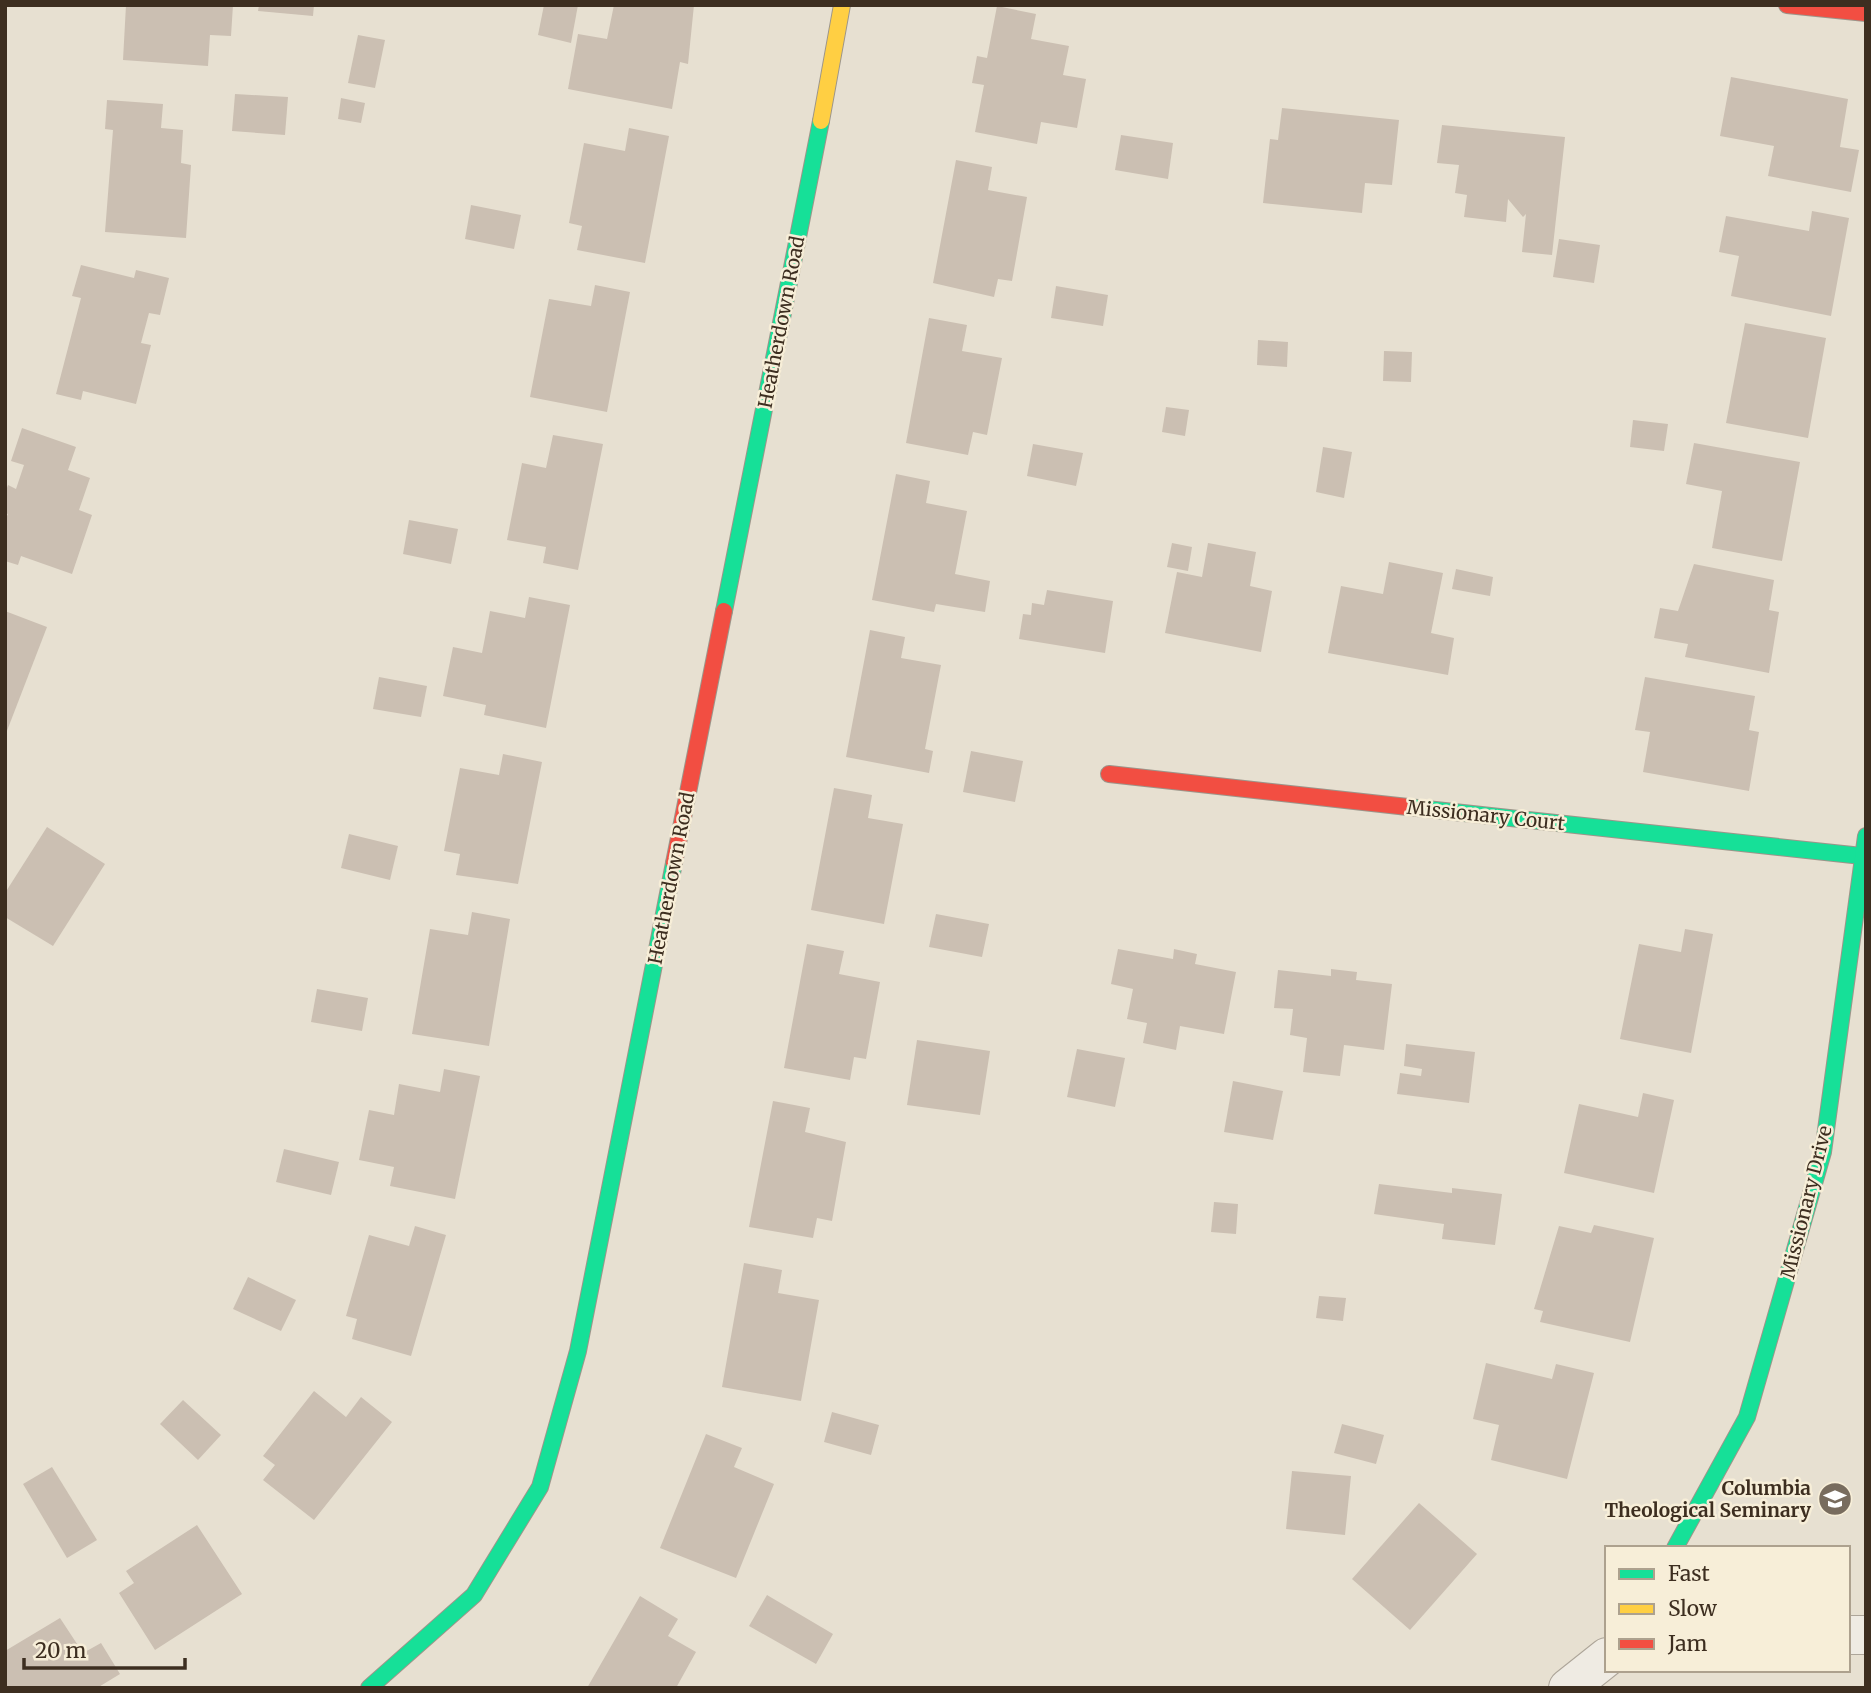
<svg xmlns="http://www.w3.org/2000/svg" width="1871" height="1693" font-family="Merriweather,serif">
<rect width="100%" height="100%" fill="#e7e0d1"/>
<!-- building -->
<g fill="#cbbfb2">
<path d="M126,5h107l-2,31 -21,-1 -2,31 -85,-6z"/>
<path d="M259,5h55l-1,11 -55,-5z"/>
<path d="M544,5h34l-7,38 -33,-8z"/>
<path d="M614,5h80l-6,59 -8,-2 -8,47 -104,-20 10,-55 29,5z"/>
<path d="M997,6l39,8 -5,25 38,7 -6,29 23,4 -9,49 -36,-6 -4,22 -62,-12 9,-47 -12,-2 5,-27 10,2z"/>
<path d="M358,35l27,5 -10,48 -27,-5z"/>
<path d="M1731,77l117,22 -8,48 19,3 -8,42 -83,-16 6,-30 -54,-10z"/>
<path d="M235,94l53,3 -3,38 -53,-4z"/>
<path d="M341,98l24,5 -4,20 -23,-4z"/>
<path d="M107,100l56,4 -2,24 22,2 -2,33 10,2 -5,73 -81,-6 8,-102 -8,-1z"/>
<path d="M1282,108l117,12 -7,65 -27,-2 -3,30 -99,-10 7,-64 8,1z"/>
<path d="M1442,125l123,12 -13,118 -30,-3 4,-38 -3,3 -15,-18 -2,23 -42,-5 3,-22 -12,-2 4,-28 -22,-2z"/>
<path d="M629,128l40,8 -24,127 -68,-13 5,-24 -13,-3 15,-80 41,8z"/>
<path d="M1121,135l52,8 -5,36 -53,-9z"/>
<path d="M956,160l36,7 -4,23 39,7 -15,84 -14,-2 -4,18 -61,-14z"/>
<path d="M471,205l50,10 -7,34 -49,-10z"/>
<path d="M1812,211l37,7 -18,98 -100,-20 8,-40 -20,-4 7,-36 83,15z"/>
<path d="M1559,239l41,6 -6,38 -41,-6z"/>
<path d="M81,265l53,13 2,-8 33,8 -9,37 -11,-2 -8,30 10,2 -15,59 -53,-13 -2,9 -25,-6 25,-96 -9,-2z"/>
<path d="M595,285l35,7 -23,120 -77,-15 19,-98 42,7z"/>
<path d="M1056,286l52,9 -5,31 -52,-8z"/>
<path d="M929,318l38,7 -5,26 40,7 -15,77 -14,-3 -5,23 -62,-12z"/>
<path d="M1745,323l81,15 -18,100 -82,-15z"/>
<path d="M1258,340l30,2 -1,25 -30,-2z"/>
<path d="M1384,351l28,1 -1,30 -28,-1z"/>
<path d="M1166,407l23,3 -4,26 -23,-4z"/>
<path d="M1633,420l35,4 -4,27 -34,-4z"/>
<path d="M22,428l54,19 -8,23 22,8 -11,32 13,5 -20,59 -51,-18 -3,9 -13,-4v-41l3,-6 -3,-1v-19l3,-9 8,4 8,-24 -13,-4z"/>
<path d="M553,435l50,9 -25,126 -35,-7 3,-16 -39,-7 15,-77 24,5z"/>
<path d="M1694,443l106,19 -18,99 -70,-13 10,-57 -36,-7z"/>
<path d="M1033,444l50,9 -7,33 -49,-10z"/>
<path d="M1323,447l29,5 -8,46 -28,-6z"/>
<path d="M896,474l34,7 -4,22 41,8 -12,63 35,7 -5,31 -49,-8 -2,8 -62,-12z"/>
<path d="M409,520l49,9 -7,35 -48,-10z"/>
<path d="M1172,543l20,4 -4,24 -21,-4z"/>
<path d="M1208,543l48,9 -6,34 22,5 -11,61 -96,-19 12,-61 25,5z"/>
<path d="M1389,562l54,11 -12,60 23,5 -6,37 -120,-22 13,-67 42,8z"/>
<path d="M1694,564l80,16 -5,30 10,2 -10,61 -84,-16 3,-13 -34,-6 6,-30 18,3z"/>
<path d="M1456,569l37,8 -3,19 -38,-7z"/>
<path d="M1047,590l66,11 -8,52 -86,-14 4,-25 8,1 1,-12 12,2z"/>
<path d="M529,597l41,8 -24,123 -62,-13 2,-10 -43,-9 10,-49 29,6 8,-42 35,7z"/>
<path d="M5,611l42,16 -42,109z"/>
<path d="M870,630l35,7 -4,21 40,7 -16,84 8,2 -4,22 -83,-16z"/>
<path d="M379,677l48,9 -6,31 -48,-8z"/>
<path d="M1645,677l110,19 -6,34 10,2 -10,59 -106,-19 7,-40 -15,-2z"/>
<path d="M971,751l52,10 -8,41 -52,-10z"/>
<path d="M503,754l39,8 -24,122 -62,-9 4,-21 -16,-3 16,-83 39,7z"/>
<path d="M834,788l38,7 -4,23 35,6 -19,100 -73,-14z"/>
<path d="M47,827l58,37 -52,82 -48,-29v-24z"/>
<path d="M349,834l49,12 -8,34 -49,-12z"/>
<path d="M472,912l38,7 -21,127 -77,-12 18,-105 38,6z"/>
<path d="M936,914l53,10 -7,33 -53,-10z"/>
<path d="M1685,929l28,5 -22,119 -71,-14 19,-95 42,8z"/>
<path d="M807,944l37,7 -5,23 41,8 -14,77 -12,-2 -4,23 -66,-12z"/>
<path d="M1118,949l55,10 1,-10 23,5 -2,10 41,8 -12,62 -44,-8 -4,24 -33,-7 4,-20 -20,-4 6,-30 -22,-5z"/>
<path d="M1331,969l26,3 -1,8 36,4 -8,66 -40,-5 -4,31 -37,-4 4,-34 -17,-3 3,-26 -19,-1 4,-38 53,6z"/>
<path d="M317,989l51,9 -6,33 -51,-9z"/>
<path d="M917,1040l73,11 -10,64 -73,-10z"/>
<path d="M1406,1044l69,8 -6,51 -72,-9 3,-21 21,3 1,-7 -18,-3z"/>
<path d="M1077,1049l48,9 -10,49 -48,-10z"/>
<path d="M444,1069l36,7 -25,123 -65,-13 4,-19 -35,-7 10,-50 25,5 5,-31 41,8z"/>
<path d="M1233,1081l50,10 -10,49 -49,-8z"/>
<path d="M1643,1093l31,7 -20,93 -90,-20 15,-69 59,13z"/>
<path d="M773,1101l37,7 -5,24 41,10 -14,79 -15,-3 -4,20 -64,-11z"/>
<path d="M284,1149l55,13 -8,33 -55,-13z"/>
<path d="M1379,1184l73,9v-5l50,6 -7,51 -53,-6 2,-15 -70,-10z"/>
<path d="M1214,1202l24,2 -2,30 -25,-2z"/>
<path d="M1594,1225l60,13 -24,104 -90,-20 3,-11 -9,-2 25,-83 32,7z"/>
<path d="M415,1226l31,9 -35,121 -59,-17 5,-20 -11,-3 23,-81 40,11z"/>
<path d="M744,1263l38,7 -4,23 41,7 -18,101 -79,-14z"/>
<path d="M248,1277l48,23 -15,31 -48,-22z"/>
<path d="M1319,1296l27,2 -3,23 -27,-3z"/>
<path d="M1486,1363l66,16 4,-15 38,9 -27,106 -76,-19 8,-35 -26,-6z"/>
<path d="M314,1391l32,26 15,-20 31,25 -78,98 -51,-40 12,-15 -12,-9z"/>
<path d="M183,1400l38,35 -23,25 -38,-36z"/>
<path d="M832,1412l47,13 -8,30 -47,-13z"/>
<path d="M1342,1424l42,11 -8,29 -42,-11z"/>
<path d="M706,1434l36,14 -8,19 40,17 -38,94 -76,-30z"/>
<path d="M52,1467l45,73 -30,18 -44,-74z"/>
<path d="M1292,1471l59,5 -6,59 -59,-6z"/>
<path d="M1419,1503l58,51 -67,76 -58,-51z"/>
<path d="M197,1525l45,69 -87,56 -36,-57 15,-10 -8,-12z"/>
<path d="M767,1595l66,39 -17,30 -67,-38z"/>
<path d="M640,1596l38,23 -10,17 28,16 -20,36h-89z"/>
<path d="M60,1618l23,35 18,-10 19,31 -23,14h-92v-37z"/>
</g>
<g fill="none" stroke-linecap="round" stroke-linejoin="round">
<!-- street casing -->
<g stroke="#ada599" stroke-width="40">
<g id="street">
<path d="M1848,1635h18"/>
<path d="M1568,1688l39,-31"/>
</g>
</g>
<!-- fast casing -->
<g stroke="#9c958a" stroke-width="18">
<g id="fast">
<path d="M724,611l97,-490"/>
<path d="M1408,807l454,49"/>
<path d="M1675,1548l72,-131 76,-265 43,-316"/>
<path d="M369,1688l105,-93 66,-108 38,-136 96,-488"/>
</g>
</g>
<!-- slow casing -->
<g stroke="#9c958a" stroke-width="18">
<path id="slow" d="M821,121l21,-116"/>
</g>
<!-- jam casing -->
<g stroke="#9c958a" stroke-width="18">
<g id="jam">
<path d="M1787,5l79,8"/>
<path d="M1109,774l299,33"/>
<path d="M674,863l50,-252"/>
</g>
</g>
<!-- street -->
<use href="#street" stroke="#efebe3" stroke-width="38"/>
<!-- fast -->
<use href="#fast" stroke="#16e098" stroke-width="16"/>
<!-- slow -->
<use href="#slow" stroke="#ffcf43" stroke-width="16"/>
<!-- jam -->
<use href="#jam" stroke="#f24e42" stroke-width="16"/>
</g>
<!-- icons -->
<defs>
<g id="university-disc" transform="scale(1.75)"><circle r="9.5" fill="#786c5e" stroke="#f7eed8"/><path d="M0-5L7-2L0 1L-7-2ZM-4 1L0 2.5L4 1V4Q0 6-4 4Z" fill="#fff"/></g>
</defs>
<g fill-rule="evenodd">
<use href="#university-disc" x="1835" y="1499"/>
</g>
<g text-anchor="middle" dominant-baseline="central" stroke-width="5" stroke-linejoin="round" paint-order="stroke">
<!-- street labels -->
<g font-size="19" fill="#3d2e20" stroke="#f7eed8">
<text transform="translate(781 322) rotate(-79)">Heatherdown Road</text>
<text transform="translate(1486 815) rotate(6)">Missionary Court</text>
<text transform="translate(671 878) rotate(-79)">Heatherdown Road</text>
<text transform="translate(1806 1202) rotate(-76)">Missionary Drive</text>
</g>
<!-- poi labels -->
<g font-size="19" font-weight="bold" fill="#3d2e20" stroke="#f7eed8" text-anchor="end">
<text x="1811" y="1488">Columbia<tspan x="1811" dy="22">Theological Seminary</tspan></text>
</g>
</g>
<!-- border -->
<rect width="1871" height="1693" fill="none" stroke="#3d2e20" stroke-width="14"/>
<!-- legend -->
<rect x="1605" y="1546" width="245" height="126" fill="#f7eed8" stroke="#ada18e" stroke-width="2"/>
<rect x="1619" y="1569" width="35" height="10" fill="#16e098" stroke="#ada18e" stroke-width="2"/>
<text x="1668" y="1581" font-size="21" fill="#3d2e20">Fast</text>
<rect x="1619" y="1604" width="35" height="10" fill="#ffcf43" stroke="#ada18e" stroke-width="2"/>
<text x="1668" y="1616" font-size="21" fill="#3d2e20">Slow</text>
<rect x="1619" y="1639" width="35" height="10" fill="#f24e42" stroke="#ada18e" stroke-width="2"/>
<text x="1668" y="1651" font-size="21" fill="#3d2e20">Jam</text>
<!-- scale -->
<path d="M24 1658v10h161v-10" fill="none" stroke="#3d2e20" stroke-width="3.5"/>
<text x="35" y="1658" font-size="21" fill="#3d2e20" stroke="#f7eed8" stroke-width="5" paint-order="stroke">20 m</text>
</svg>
